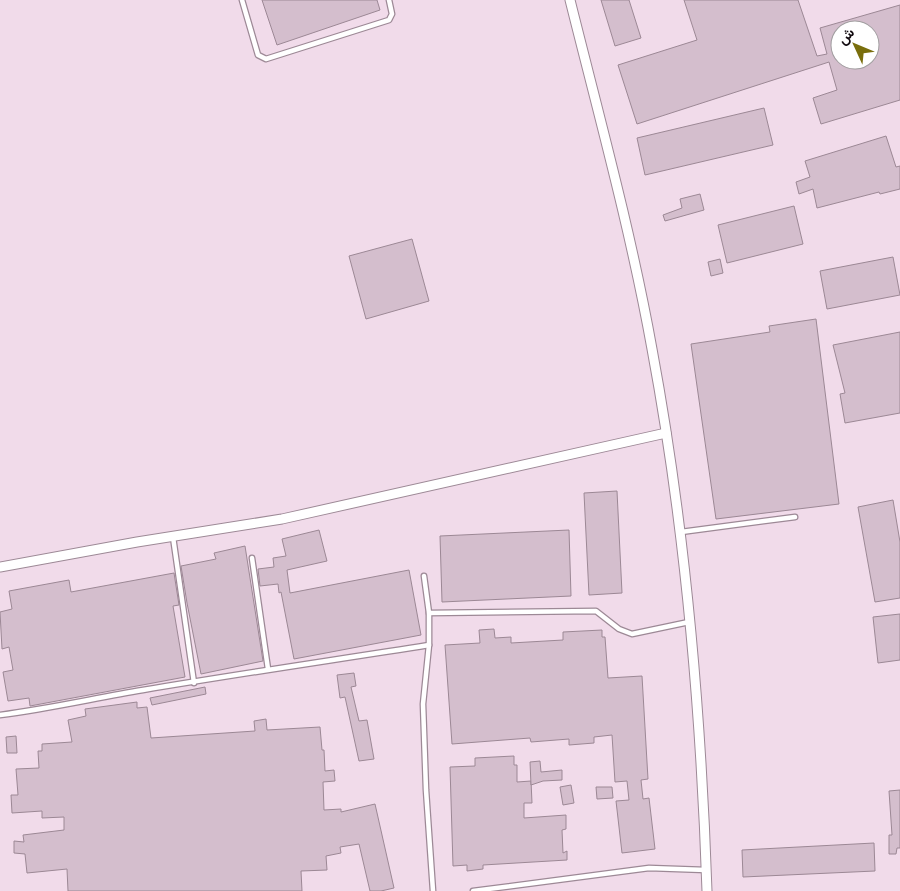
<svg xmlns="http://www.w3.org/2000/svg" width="900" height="891" viewBox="0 0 900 891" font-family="'Space Grotesk',Vazirmatn,sans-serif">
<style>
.building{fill:#d4becd;stroke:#9c8895;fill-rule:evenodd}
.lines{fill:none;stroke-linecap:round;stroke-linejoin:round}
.service-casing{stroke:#9d8996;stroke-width:7}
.minor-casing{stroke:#9d8996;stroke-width:11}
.service{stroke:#fff;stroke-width:4.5}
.minor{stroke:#fff;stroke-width:9}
</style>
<rect width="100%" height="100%" fill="#f1dbea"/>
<g class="building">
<polygon points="262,0 377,0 380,10 277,45"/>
<polygon points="601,0 629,0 641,38 615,46"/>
<path d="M684 0H798L817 56 827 54 820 28 900 5V100L821 124 813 98 837 90 829 62 637 124 618 65 697 40ZM840 30H870V60H840Z"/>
<polygon points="764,108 773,145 645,175 637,138"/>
<polygon points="886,136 896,167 900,166 900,189 880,194 879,192 817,208 813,189 799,194 796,182 810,177 805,161"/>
<polygon points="700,194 704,210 665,221 663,215 682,208 680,199"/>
<polygon points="794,206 803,244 727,263 718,225"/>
<polygon points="412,239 429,301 366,319 349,256"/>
<polygon points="893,257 900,295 827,309 820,271"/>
<polygon points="720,259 723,273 711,276 708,262"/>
<polygon points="816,319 839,504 716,519 691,344 770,332 769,326"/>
<polygon points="900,332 900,413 845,423 840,394 845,393 833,345"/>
<polygon points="617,491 622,593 589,595 584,493"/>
<polygon points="893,500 900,542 900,598 875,602 858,507"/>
<polygon points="319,530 327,561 287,570 290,593 409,570 421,635 294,659 281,592 279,593 278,584 260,586 258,569 274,567 273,558 286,556 282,539"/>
<polygon points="569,530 571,596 442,602 440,536"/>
<polygon points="245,546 263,661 201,674 187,603 181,566 216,559 214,553"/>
<polygon points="174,573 179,605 173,606 185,677 30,706 29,698 8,701 3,672 13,670 9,647 2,649 0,612 12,609 9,591 69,580 71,592"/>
<polygon points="900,614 900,660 878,663 873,617"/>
<polygon points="494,629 495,638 511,637 511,643 563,640 563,632 602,630 602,637 605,637 608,678 642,676 648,779 641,780 643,799 649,798 655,849 622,853 616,801 629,800 627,781 615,782 612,735 594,737 594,743 569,745 569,739 531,742 530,738 452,744 445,645 480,643 479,630"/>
<polygon points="354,673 356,686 351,687 359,721 367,720 374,759 359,761 345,697 340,698 337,675"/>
<polygon points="205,687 206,694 152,705 150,698"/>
<polygon points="137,702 137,708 147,707 151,738 255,731 254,721 266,719 267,730 320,727 322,750 324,750 325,771 334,770 335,781 323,782 324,810 341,809 341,812 375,804 394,888 381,891 370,891 359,844 340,847 341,853 326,856 327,870 301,871 302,891 68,891 67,869 27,873 25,854 14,853 14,841 24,842 23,835 64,830 64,817 42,818 42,811 12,813 11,795 18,795 16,769 39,768 38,751 42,751 42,744 72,742 68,720 86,716 85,709"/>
<polygon points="16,736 17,753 7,753 6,737"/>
<polygon points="514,756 514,765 517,765 517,782 531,781 532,803 524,803 524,818 566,815 566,829 562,830 563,853 567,851 567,860 483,865 483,869 467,871 467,865 453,866 450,767 475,766 475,758"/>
<polygon points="540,761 541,772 562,770 562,780 543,781 531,785 530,762"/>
<polygon points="571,785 574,803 563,805 560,787"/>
<polygon points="596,787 612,787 613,798 597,799"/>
<polygon points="900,790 900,848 897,848 896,854 889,854 889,835 892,835 889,791"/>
<polygon points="874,843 875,871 743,877 742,850"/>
</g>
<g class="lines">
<g class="service-casing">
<g id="service">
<polyline points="242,0 258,55 266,59 389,20 392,14 389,0"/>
<polyline points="681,532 795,517"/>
<polyline points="173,537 194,683"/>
<polyline points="252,558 268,669"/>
<polyline points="424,576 429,613 429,645 423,704 426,790 433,891"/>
<polyline points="429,613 596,611 619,629 632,634 689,622"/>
<path d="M0 715C48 709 95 698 143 690 238 674 334 660 429 645"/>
<polyline points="473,891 649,868 706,870"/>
</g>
</g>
<g class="minor-casing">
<g id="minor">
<path d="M570 0C599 116 631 232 652 349 685 526 701 711 707 891"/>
<polyline points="0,567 137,542 282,519 666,433"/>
</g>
</g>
<use href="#service" class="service"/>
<use href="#minor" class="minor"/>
</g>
<g transform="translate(855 45) rotate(314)"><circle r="24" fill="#ffffff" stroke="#a09d9f"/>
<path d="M0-4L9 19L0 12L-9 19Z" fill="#796e0c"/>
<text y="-8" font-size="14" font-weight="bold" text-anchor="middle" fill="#120b10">ش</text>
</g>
</svg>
